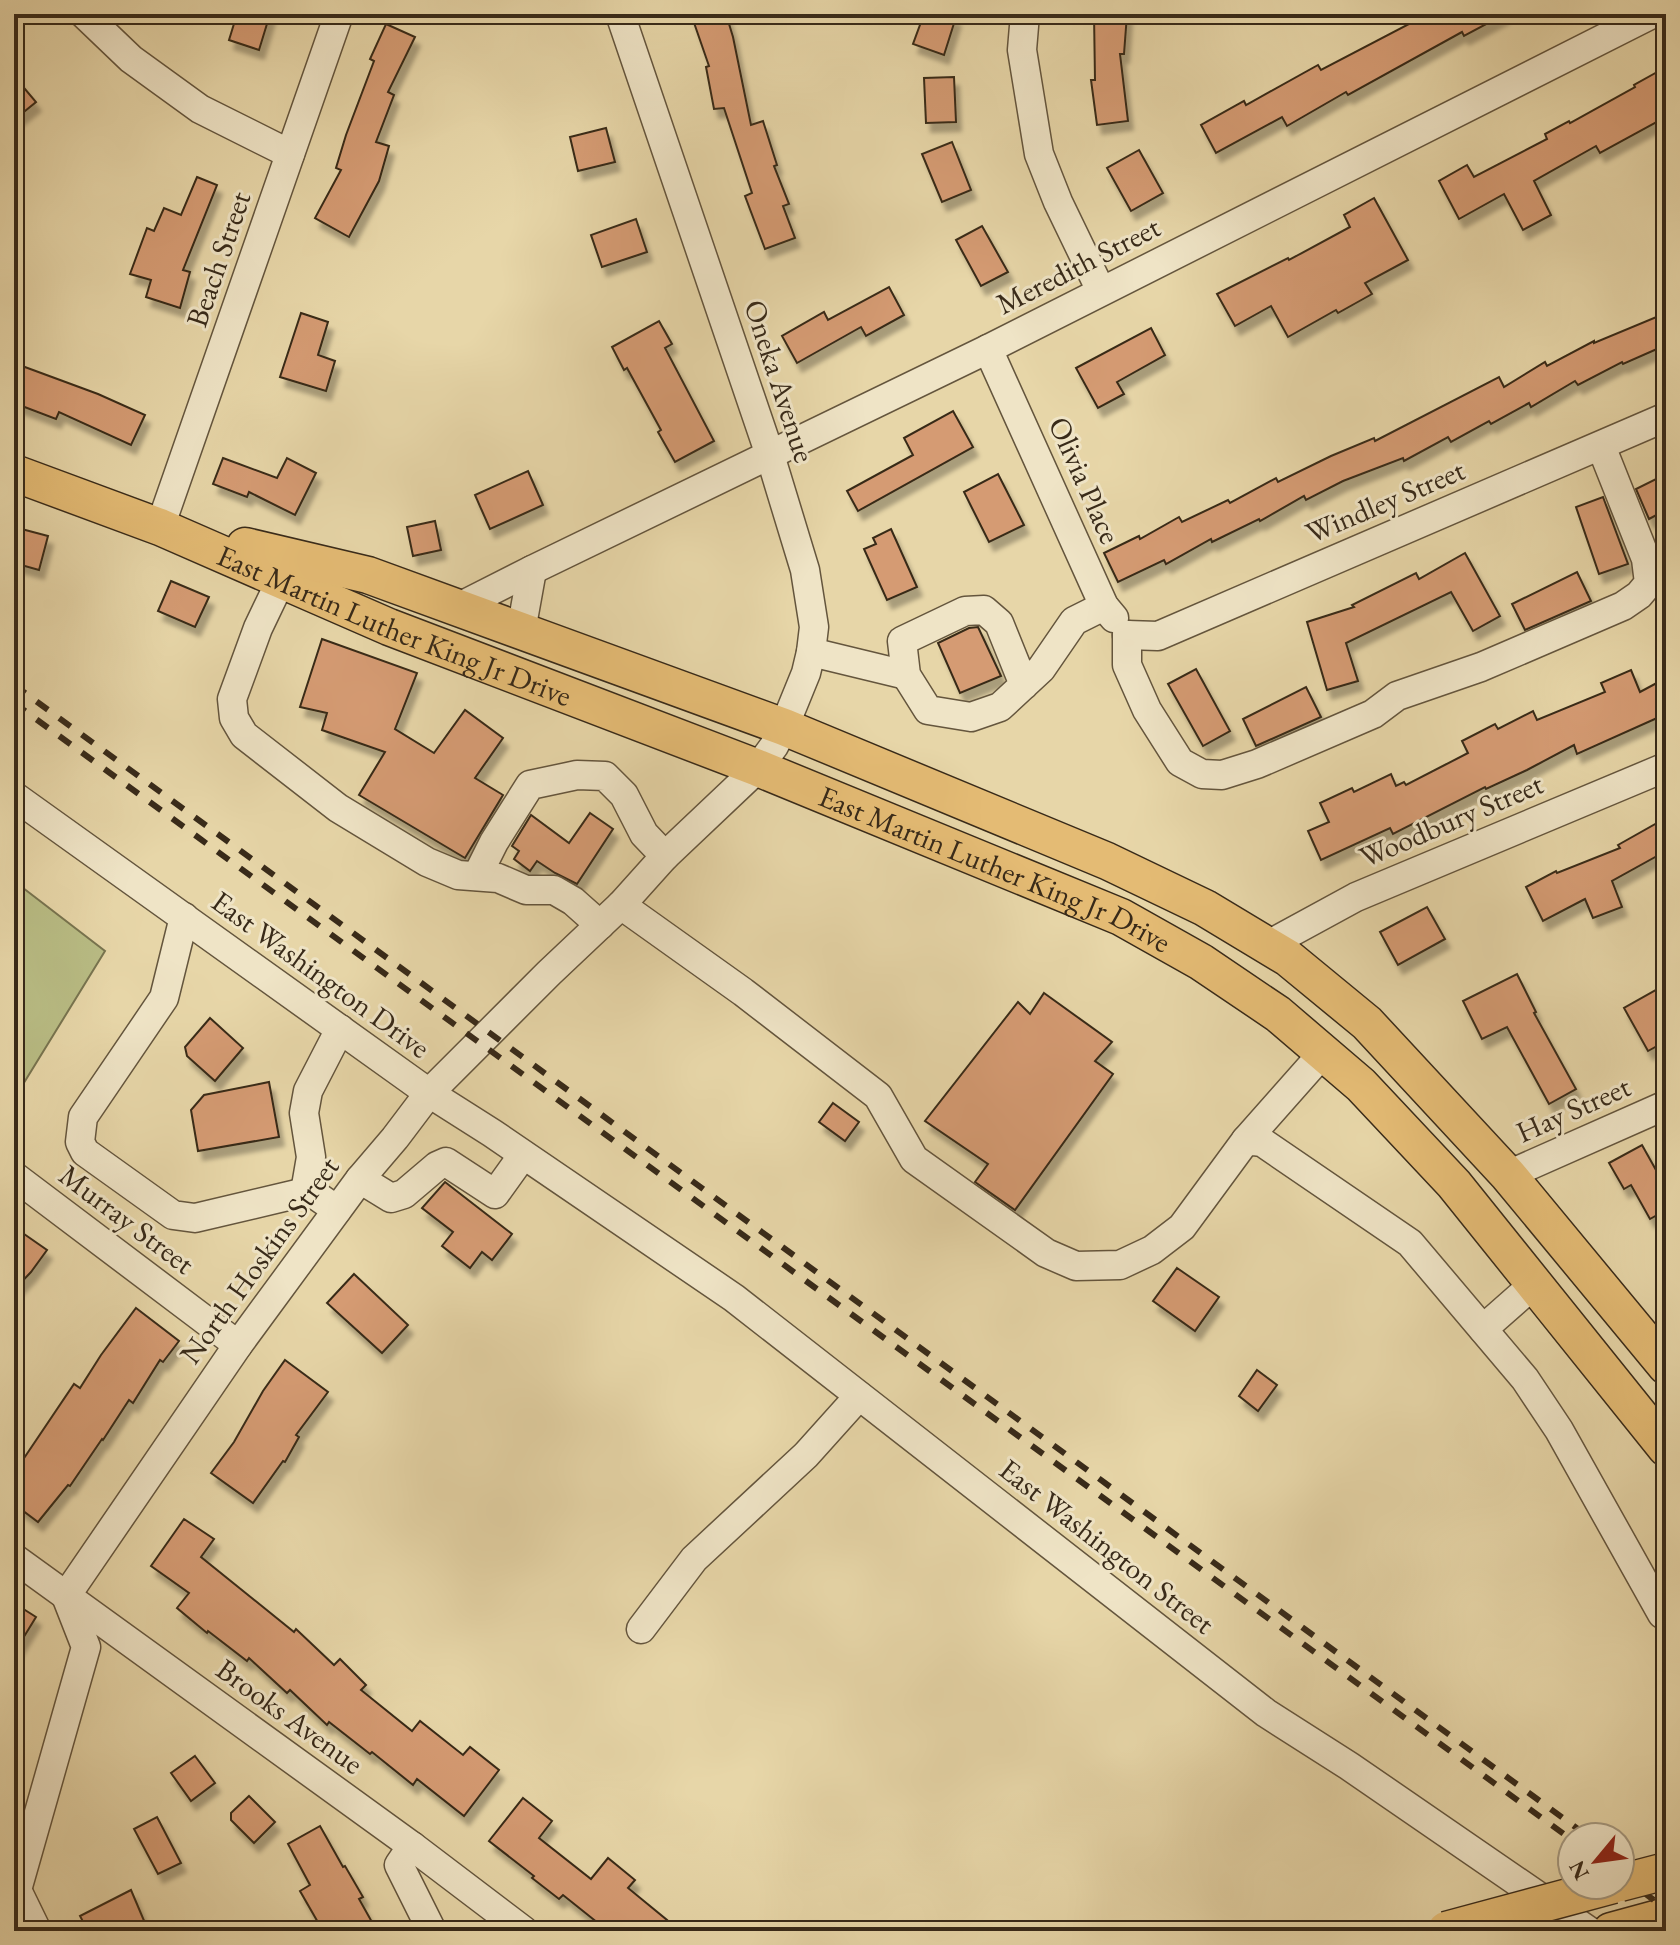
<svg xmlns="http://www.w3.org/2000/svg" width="1680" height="1945" viewBox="0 0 1680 1945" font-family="'EB Garamond',serif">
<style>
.green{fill:#b9bd85;stroke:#78744f;stroke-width:2}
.building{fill:#d59b73;stroke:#382a19;stroke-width:2;filter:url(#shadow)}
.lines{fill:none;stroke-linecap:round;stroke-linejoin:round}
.minor-casing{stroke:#64553d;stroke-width:31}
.major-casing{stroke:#382a19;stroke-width:39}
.minor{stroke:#efe4c6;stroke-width:28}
.major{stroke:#e4bb74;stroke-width:36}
.rail{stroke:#382a19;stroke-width:6;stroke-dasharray:14 14;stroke-linecap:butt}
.major-bridge-casing{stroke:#382a19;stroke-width:39;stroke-linecap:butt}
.major-bridge{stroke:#e4bb74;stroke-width:36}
.labels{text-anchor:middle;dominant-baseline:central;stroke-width:6;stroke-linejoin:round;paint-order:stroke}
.street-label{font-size:30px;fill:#382a19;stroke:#efe4c6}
</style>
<defs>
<filter id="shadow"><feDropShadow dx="5" dy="9" stdDeviation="2" flood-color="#0004"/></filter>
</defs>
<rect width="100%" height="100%" fill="#e7d6a8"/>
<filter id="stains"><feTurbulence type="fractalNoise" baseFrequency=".0025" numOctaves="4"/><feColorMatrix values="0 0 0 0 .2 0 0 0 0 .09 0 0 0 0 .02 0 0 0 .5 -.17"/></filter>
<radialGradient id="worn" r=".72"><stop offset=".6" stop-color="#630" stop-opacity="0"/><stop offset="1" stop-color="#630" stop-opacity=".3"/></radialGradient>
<polygon class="green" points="14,881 105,951 14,1099"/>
<g class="building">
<polygon points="237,14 270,14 259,50 229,40"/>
<polygon points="691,14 726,14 733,37 751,125 763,121 777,165 774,166 789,204 783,206 795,238 765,249 745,196 752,193 724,108 714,109 706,67 709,66"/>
<polygon points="924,14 947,14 956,17 944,55 913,44"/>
<polygon points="1094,14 1127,14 1124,54 1120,54 1128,121 1097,125 1091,80 1095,80"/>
<polygon points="1428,14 1431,14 1437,23 1452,14 1505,14 1464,36 1462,32 1348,95 1346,92 1287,126 1282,117 1216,153 1201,125 1244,101 1246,105 1318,65 1321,70"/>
<polygon points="386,24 415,37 388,92 394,95 376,142 389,146 379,181 349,237 315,218 341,170 336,168 346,135 374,61 370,59"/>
<polygon points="1659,71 1666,83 1666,117 1600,153 1596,146 1534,181 1551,215 1523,230 1504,194 1459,219 1439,181 1467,165 1474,177 1547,139 1545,134 1569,121 1570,123 1635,87 1634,85"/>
<polygon points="14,76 36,102 14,120"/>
<polygon points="954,77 956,122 926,123 924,78"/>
<polygon points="606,128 615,162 578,171 570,137"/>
<polygon points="952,142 971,190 942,202 922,154"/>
<polygon points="1139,150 1163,193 1131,211 1107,168"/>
<polygon points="197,177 217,185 183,270 190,272 180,308 146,297 151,280 130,274 147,228 154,231 164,208 181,215"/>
<polygon points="1374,198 1408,260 1365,283 1372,294 1338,313 1336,310 1288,337 1271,306 1235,326 1217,294 1288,258 1289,260 1350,227 1344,215"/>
<polygon points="636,219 647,252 602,267 591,235"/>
<polygon points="982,226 1008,272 981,286 956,240"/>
<polygon points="889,287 904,315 866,336 861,327 797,363 782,336 824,312 828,320"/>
<polygon points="301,313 328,322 318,355 335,361 326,391 280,377"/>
<polygon points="1666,313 1666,345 1623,364 1622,362 1578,385 1575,381 1531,407 1529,403 1491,424 1489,421 1451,442 1448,437 1404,461 1403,458 1343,481 1306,500 1304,496 1260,521 1259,519 1212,542 1211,539 1166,564 1164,560 1118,582 1104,553 1139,536 1140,539 1179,517 1182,522 1228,500 1230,503 1276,478 1278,482 1331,456 1374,438 1375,441 1499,377 1504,387 1545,362 1547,366 1594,341 1594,343"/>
<polygon points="659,321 672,344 665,348 714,441 675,462 658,432 661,430 627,368 624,370 612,347"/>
<polygon points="1151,328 1165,355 1117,382 1124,394 1098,408 1076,368"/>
<polygon points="14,363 98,394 145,415 131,445 59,412 56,419 14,403"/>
<polygon points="953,411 973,447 858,511 847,491 913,455 904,438"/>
<polygon points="223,458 277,478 287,458 316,473 295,515 249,492 247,497 213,484"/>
<polygon points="528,471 543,505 490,529 475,495"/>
<polygon points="998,474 1024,525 989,542 964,492"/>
<polygon points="1666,474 1666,510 1649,519 1636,489"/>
<polygon points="1603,497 1628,564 1599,574 1576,507"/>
<polygon points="435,521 441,550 413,556 407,527"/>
<polygon points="14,527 48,536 39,570 14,563"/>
<polygon points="891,529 917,587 887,600 864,549 876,544 873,538"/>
<polygon points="1465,553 1500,616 1473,631 1451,592 1346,643 1358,681 1327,690 1307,622 1354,607 1352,605 1416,573 1419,579"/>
<polygon points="1577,572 1591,601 1525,630 1512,604"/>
<polygon points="171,581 209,597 195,627 158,611"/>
<polygon points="978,627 1001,676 960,693 938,643 969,628"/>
<polygon points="322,639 417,673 395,729 434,753 465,710 503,738 475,778 503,795 465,858 359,795 385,752 322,730 327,713 300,707"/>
<polygon points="1196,669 1230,731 1203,746 1168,684"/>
<polygon points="1631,670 1640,692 1666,678 1666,714 1577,754 1574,745 1527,770 1486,789 1485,787 1393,834 1390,828 1321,860 1308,831 1329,822 1320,803 1352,788 1354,792 1391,774 1396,786 1404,782 1406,785 1468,753 1462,741 1495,724 1498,729 1533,711 1537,720 1605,692 1601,683"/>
<polygon points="1306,687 1321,717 1256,746 1243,719"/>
<polygon points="590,813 613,829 577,884 555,873 537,861 530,871 514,859 519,851 512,846 531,815 569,843"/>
<polygon points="1666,818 1666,851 1612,881 1622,907 1593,918 1585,899 1543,921 1526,887 1556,871 1557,873 1620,848 1618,845"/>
<polygon points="1427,907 1445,939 1398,965 1380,932"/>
<polygon points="1517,974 1536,1012 1534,1013 1576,1089 1549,1104 1507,1027 1482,1039 1463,1001"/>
<polygon points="1656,990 1666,1009 1666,1041 1648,1051 1624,1008"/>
<polygon points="1044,993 1112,1042 1095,1061 1113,1074 1015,1210 975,1182 988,1164 925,1121 1018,1002 1030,1014"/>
<polygon points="210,1018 243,1048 215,1081 187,1056 185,1047"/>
<polygon points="269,1082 279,1137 198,1151 191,1110 204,1095"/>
<polygon points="833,1103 859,1122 845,1141 819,1122"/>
<polygon points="1642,1145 1666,1188 1666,1210 1650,1219 1631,1185 1624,1189 1609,1163"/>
<polygon points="445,1182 512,1234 492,1260 482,1252 470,1268 442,1246 453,1232 422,1208"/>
<polygon points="14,1227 47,1250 31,1272 14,1290"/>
<polygon points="1177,1268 1219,1297 1195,1331 1153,1301"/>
<polygon points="354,1274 408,1325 382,1353 327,1303"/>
<polygon points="136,1308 179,1341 163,1362 160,1360 133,1403 129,1400 103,1440 102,1439 70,1486 68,1485 38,1522 14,1504 14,1473 74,1384 80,1388 101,1355"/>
<polygon points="285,1360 328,1392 296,1435 299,1437 285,1462 283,1461 253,1503 211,1473 234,1442 263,1391"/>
<polygon points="1257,1370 1277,1385 1258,1411 1239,1396"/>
<polygon points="184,1519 214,1539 201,1557 294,1632 296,1629 334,1665 340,1659 366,1685 361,1690 412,1731 420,1721 463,1755 470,1747 499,1770 464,1816 417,1779 413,1785 372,1752 370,1754 329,1722 327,1725 290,1690 287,1693 249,1658 247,1661 208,1631 207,1633 177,1608 189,1593 151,1566"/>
<polygon points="14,1603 36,1617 14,1653"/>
<polygon points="195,1756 215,1783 191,1801 171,1773"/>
<polygon points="249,1796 275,1822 254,1843 231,1820 231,1813"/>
<polygon points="523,1798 552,1821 539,1838 591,1879 608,1858 635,1880 628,1888 667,1920 658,1931 608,1931 563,1895 559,1899 532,1878 534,1876 489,1841"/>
<polygon points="157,1817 181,1863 158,1874 134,1829"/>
<polygon points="320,1826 343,1867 345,1866 363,1897 359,1899 377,1931 323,1931 300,1891 310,1885 288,1844"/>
<polygon points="131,1890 145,1923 128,1931 88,1931 80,1916"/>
</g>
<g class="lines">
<g class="minor-casing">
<g id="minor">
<polyline points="84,14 131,59 200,109 290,154"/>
<polyline points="1025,14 1022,50 1039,154 1058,202 1101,291"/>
<polyline points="988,349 1104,606 1114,618"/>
<polyline points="160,527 339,14"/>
<polyline points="281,580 258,628 232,699 234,718 244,735 338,808 427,862 458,875 498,878 526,890 554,890 573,901 600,925"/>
<polyline points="459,607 532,570 988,349 1652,14"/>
<polyline points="521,631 532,570"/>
<polyline points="1127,635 1127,665 1147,710 1180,762 1202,774 1222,775 1257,764 1373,714 1397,696 1481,667 1623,606 1639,595 1649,583 1646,559 1601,446"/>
<polyline points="1127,635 1158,636 1666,417"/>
<polyline points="811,652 906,675"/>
<polyline points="1024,685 999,623 984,610 965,611 902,641 906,675 928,710 971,717 1000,707 1041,669 1074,621 1104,606"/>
<polyline points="14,796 429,1093 492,1133 734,1298 1266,1713 1349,1766 1589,1931"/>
<polyline points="477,876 494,842 530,785 577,775 605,776 624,795 644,834 665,856"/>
<polyline points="621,905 743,992 878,1096 914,1159 1046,1253 1076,1266 1120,1265 1152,1250 1182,1227 1246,1140 1262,1142 1410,1243 1525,1379 1559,1430 1662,1614"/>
<polyline points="184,917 164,998 83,1117 80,1142 85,1152 173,1215 195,1218 305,1192 314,1194 337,1210"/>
<polyline points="1266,946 1356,897 1666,767"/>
<polyline points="1246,1140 1323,1053"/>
<polyline points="1508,1175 1666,1105"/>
<polyline points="14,1176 238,1345"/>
<polyline points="360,1179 391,1198 404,1194 437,1166 446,1162 495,1194 523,1155"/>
<polyline points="305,1192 311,1157 304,1113 308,1091 340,1029"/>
<polyline points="1483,1329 1534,1284"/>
<polyline points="14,1558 412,1846 524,1931"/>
<polyline points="641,1629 694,1559 806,1455 859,1396"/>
<polyline points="412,1846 399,1865 432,1931"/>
<polyline points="17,1890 37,1931"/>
<polyline points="14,1894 17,1890 86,1647 66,1596 238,1345 360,1179 395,1138 429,1093 549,973 621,905 665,856 758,768 774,746 784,727 806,673 811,652 814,627 805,570 770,455 620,14"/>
</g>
</g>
<g class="major-casing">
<g id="major">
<path id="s1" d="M14 473 160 527 389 627 758 768 1121 917 1201 962 1278 1014 1361 1085 1454 1184 1666 1448"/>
<polyline points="245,546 368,575 784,727 1107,861 1205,908 1288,958 1367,1023 1508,1175 1666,1366"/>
<polyline points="1611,1931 1666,1916"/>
</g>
</g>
<use href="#minor" class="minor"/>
<use href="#major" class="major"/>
<g class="rail">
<polyline points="14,685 1589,1837"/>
<polyline points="14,703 1572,1840"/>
<polyline points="1620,1860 1666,1894"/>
<polyline points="1620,1875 1666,1909"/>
</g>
<g class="major-bridge-casing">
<g id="major-bridge">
<polyline points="1620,1883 1666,1871"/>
<polyline points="1446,1930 1613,1885"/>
</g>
</g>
<use href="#major-bridge" class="major-bridge"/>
</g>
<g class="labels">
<g class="street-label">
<text transform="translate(218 259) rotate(-71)">Beach Street</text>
<text transform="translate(1078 265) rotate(-27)">Meredith Street</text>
<text transform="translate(780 381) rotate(72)">Oneka Avenue</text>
<text transform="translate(1085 480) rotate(66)">Olivia Place</text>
<text transform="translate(1385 501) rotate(-23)">Windley Street</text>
<text stroke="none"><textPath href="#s1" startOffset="410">East Martin Luther King Jr Drive</textPath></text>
<text transform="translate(1451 820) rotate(-23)">Woodbury Street</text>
<text stroke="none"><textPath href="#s1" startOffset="1058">East Martin Luther King Jr Drive</textPath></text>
<text transform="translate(321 974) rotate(36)">East Washington Drive</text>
<text transform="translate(1573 1109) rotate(-24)">Hay Street</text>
<text transform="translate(127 1219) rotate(37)">Murray Street</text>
<text transform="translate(259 1260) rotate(-54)">North Hoskins Street</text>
<text transform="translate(1107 1546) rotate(38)">East Washington Street</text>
<text transform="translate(290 1716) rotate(36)">Brooks Avenue</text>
</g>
</g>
<rect width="1680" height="1945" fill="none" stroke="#e7d6a8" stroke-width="48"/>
<rect x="16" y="16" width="1648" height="1913" fill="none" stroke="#382a19" stroke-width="4"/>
<rect x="24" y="24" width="1632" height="1897" fill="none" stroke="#382a19" stroke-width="2"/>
<g transform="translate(1596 1861) rotate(241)"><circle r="38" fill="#efe4c6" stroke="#a69a81" stroke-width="2"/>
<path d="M0-6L14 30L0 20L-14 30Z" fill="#8f2418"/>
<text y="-12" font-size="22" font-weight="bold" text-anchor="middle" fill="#382a19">N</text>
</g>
<rect width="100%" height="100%" filter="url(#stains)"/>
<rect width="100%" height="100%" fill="url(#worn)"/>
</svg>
